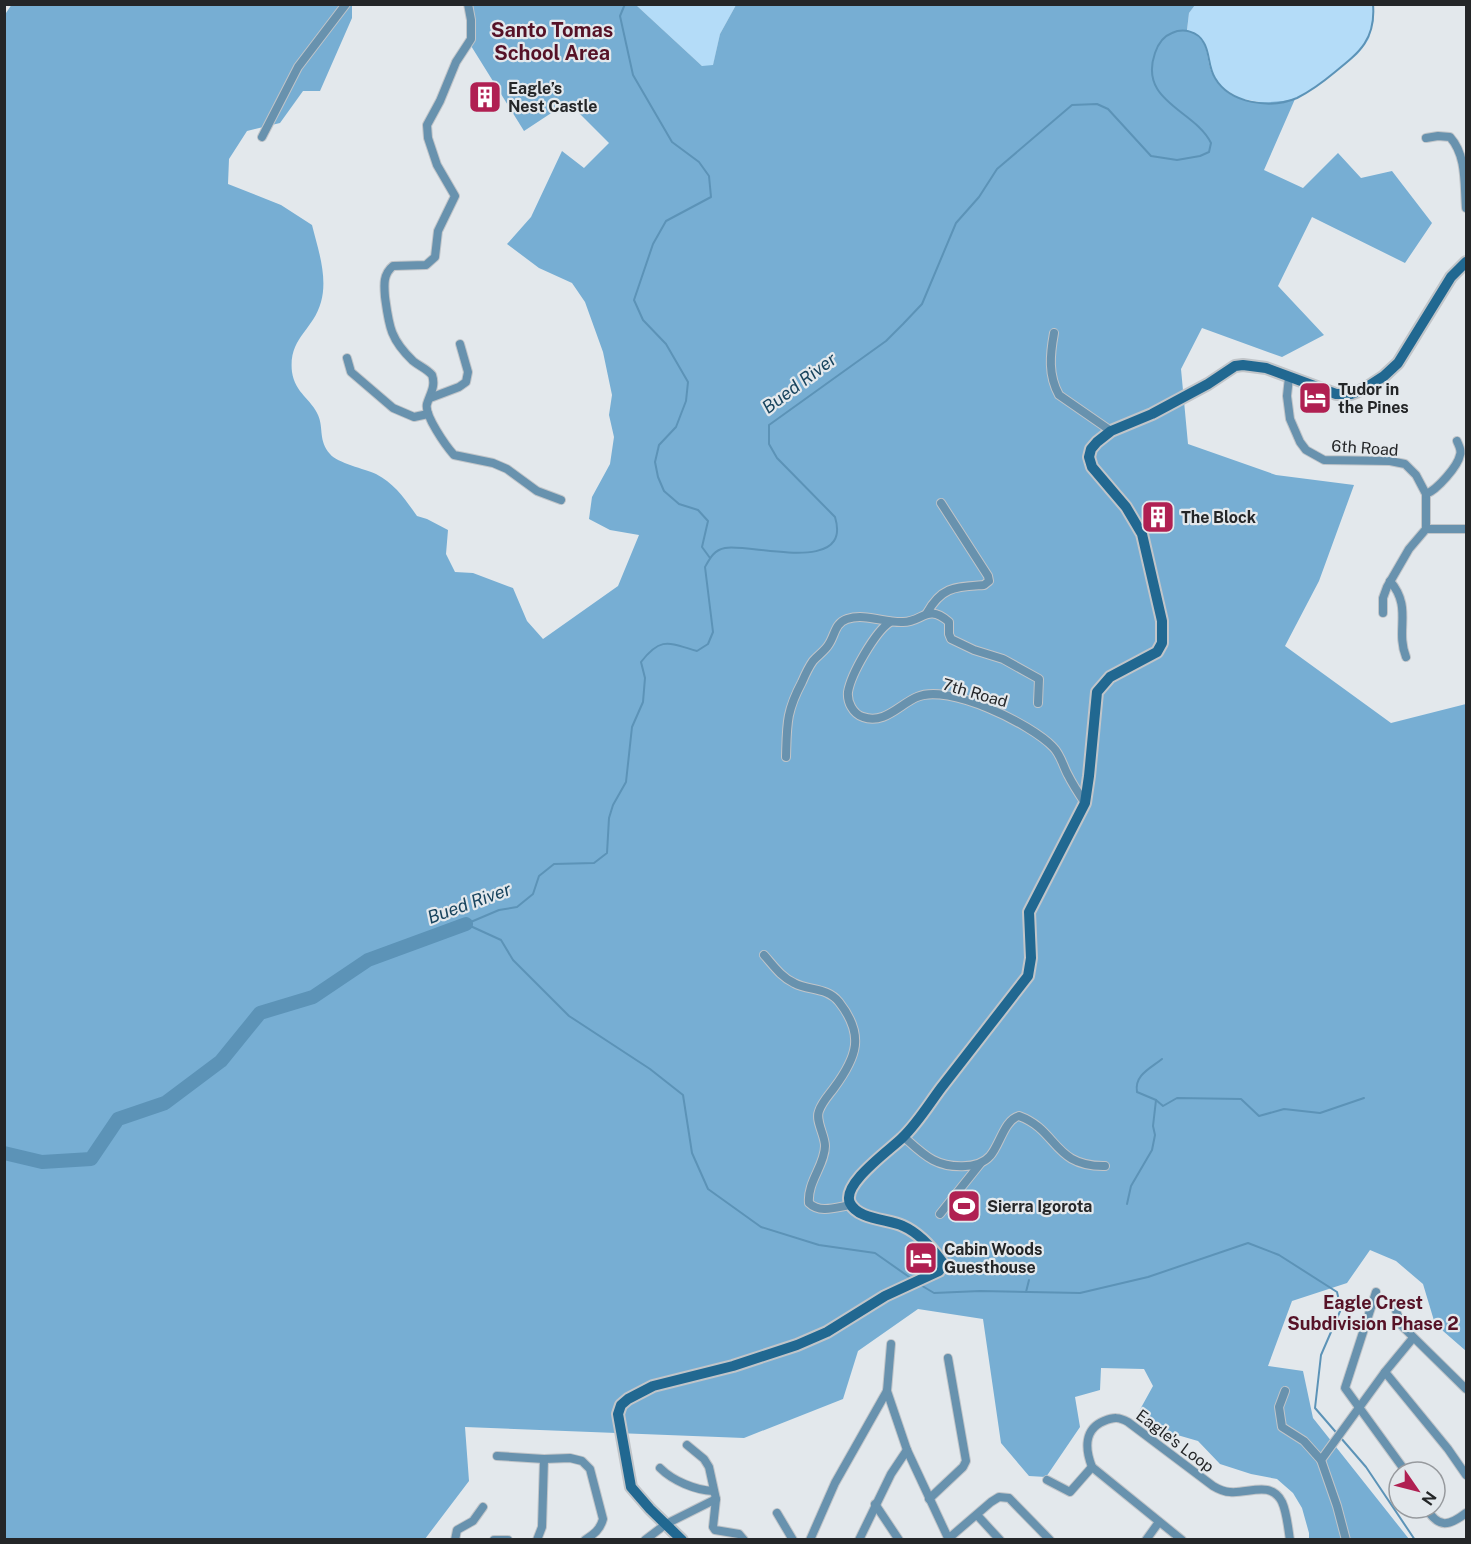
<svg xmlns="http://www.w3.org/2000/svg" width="1471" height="1544" viewBox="0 0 1471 1544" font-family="'Public Sans',sans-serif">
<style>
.green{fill:#b4dcf8}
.forest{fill:#77aed3}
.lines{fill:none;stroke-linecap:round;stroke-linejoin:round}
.stream{stroke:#5c93b7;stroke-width:2}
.river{stroke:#5c93b7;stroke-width:14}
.street-casing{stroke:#c1c5c9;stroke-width:10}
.secondary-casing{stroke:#c1c5c9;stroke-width:14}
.street{stroke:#6892ae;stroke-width:8}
.secondary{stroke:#216891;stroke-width:10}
.labels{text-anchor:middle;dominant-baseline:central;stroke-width:4.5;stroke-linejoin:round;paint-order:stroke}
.poi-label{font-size:16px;font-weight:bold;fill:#242628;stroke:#e3e8ec;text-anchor:start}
.street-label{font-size:16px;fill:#242628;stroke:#e3e8ec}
.water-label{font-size:18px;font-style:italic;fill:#18445e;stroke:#e3e8ec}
.neighbourhood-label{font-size:18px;font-weight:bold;fill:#561227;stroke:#e3e8ec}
.quarter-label{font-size:20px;font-weight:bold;fill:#561227;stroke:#e3e8ec}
</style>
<rect width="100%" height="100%" fill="#e3e8ec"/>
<g class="green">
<polygon points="636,5 736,5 720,34 713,66 702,66"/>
<polygon points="1195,5 1373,5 1374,18 1369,39 1358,54 1318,86 1295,99 1273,103 1264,103 1239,98 1222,87 1214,77 1209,64 1187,31 1189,13"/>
</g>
<path class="forest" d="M12 4 352 5V18L320 91H303L280 123 247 131 229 159 228 184 281 205 312 225C318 249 328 277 321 302 313 331 288 338 292 372 295 393 312 400 318 415 324 429 318 440 330 454 337 463 365 469 376 474 395 484 405 499 417 516L427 519 448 530 446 554 455 572 473 573 513 588 527 621 543 639 618 586 639 535 610 530 589 519 592 497 610 464 614 437 609 415 612 395 603 352 585 302 572 283 539 268 507 244 531 217 562 151 584 168 609 143 568 102 524 131 468 41V5H636L702 66 713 65 720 34 736 5H1195L1189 13 1187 30C1213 40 1203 57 1214 77 1230 107 1267 104 1295 99L1264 170 1303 188 1338 153 1361 178 1392 171 1432 223 1405 263 1312 217 1278 286 1324 335 1282 357 1202 328 1181 369 1188 444 1276 475 1354 485 1319 581 1285 646 1391 723 1466 704V1351L1435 1324 1423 1284 1396 1261 1370 1250 1347 1283 1292 1301 1268 1366 1303 1371 1313 1418 1409 1539H1309V1533L1302 1508 1293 1493 1277 1479 1251 1474 1220 1464 1198 1441 1167 1432 1150 1419 1137 1415 1153 1386 1144 1369 1101 1368 1100 1390 1075 1397 1080 1427 1046 1477 1029 1476 1001 1443 983 1319 918 1309 858 1351 843 1399 744 1438 465 1427 469 1481 425 1539H5L4 16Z"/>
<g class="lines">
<g class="stream">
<polyline points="625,4 620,16 633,75 672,142 699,162 709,176 711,197 666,221 653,244 634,300 643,320 666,344 688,382 686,401 676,427 659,445 655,462 658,477 664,491 679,504 698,510 708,521 702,547 710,558"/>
<path d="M466 924 499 910 517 907 533 894 539 876 554 864 594 863 607 853 609 818 613 805 626 782 632 727 643 702 645 678 641 662C661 636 669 643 697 651L708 644 713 632 705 567C710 558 714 550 725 548 750 543 853 576 835 517L777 458 769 444V425L886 341 903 324 922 304 956 223 979 197 997 169 1072 105 1097 104 1108 109 1151 156 1177 160 1200 156 1209 152 1211 143C1195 110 1138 102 1155 53 1158 44 1164 36 1172 33 1183 28 1198 31 1204 43 1210 53 1208 67 1215 78 1230 104 1271 109 1297 98 1311 91 1323 82 1335 72 1360 52 1376 39 1373 4"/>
<polyline points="466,924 501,940 513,960 569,1016 650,1069 683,1095 692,1153 708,1189 761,1227 819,1245 875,1253 912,1279"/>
<polyline points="1156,1100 1163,1106 1177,1098 1241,1099 1259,1116 1284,1109 1320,1113 1364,1098"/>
<path d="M1127 1204 1131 1186 1152 1150 1155 1135 1153 1126 1156 1100 1137 1092C1134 1075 1151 1068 1162 1059"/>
<polyline points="1032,1255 1035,1244"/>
<polyline points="919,1284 934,1293 980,1291 1080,1293 1148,1277 1248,1243 1279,1255 1337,1292 1341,1309 1321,1355 1315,1408 1366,1467 1415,1540"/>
<polyline points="1026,1292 1029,1280"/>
</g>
<polyline class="river" points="4,1153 42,1162 91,1159 118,1119 165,1103 221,1061 260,1013 313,997 368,960 466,924"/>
<g class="street-casing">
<g id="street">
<path d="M468 4 471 20V39L456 62 440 101 427 125 428 138 437 165 455 196 438 231 435 257 426 265 393 266C383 274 384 285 385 297 389 326 390 339 413 361 419 366 427 369 432 375 436 386 430 394 427 404 424 415 446 446 454 455L493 463 507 469 537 491 561 500"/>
<polyline points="262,137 298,67 346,4"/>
<path d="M1426 138 1438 136 1450 137C1467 156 1464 184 1466 208"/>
<path d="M1054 333C1050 355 1048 375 1059 395L1111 431"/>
<polyline points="347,358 351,372 393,408 414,417 428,414"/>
<polyline points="1289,377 1287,396 1290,419 1300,442 1306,450 1324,460 1390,461 1405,464 1416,475 1426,494 1426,529 1409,549 1387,587 1383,598 1383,613"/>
<polyline points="430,398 459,387 466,382 468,372 460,344"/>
<path d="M1426 494C1437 490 1458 466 1460 455 1462 450 1459 446 1457 441"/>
<polyline points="1426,529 1466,529"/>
<path d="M1390 581C1413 608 1395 629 1406 657"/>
<path d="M927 613C942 586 956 587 984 585L989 581 988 576 941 503"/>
<path d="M890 622C875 632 851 674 848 692 847 702 853 714 863 717 884 725 900 704 917 697 948 683 1031 724 1053 747 1061 755 1063 766 1068 775 1073 785 1079 794 1085 803"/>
<path d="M786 757C787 724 786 712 802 682 805 675 808 668 813 661 818 655 825 651 829 644 835 635 835 623 847 619 865 613 885 623 903 622 923 622 927 603 949 622V634L951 639 974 650 1003 659 1039 679 1038 703"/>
<path d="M764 955C773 965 781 977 794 983 809 991 827 987 839 1002 865 1035 857 1057 834 1088 829 1095 822 1102 819 1111 815 1121 825 1135 825 1146 825 1165 807 1182 809 1203 820 1214 837 1207 851 1205"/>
<path d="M904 1137C913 1145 922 1154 933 1160 948 1168 978 1170 990 1156 1000 1145 1004 1120 1019 1116 1058 1130 1053 1167 1105 1166"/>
<polyline points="940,1214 980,1164"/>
<polyline points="1376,1292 1345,1388 1406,1472"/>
<polyline points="1393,1303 1402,1326 1466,1389"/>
<polyline points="1385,1372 1448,1449 1466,1475"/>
<polyline points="887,1391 907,1450 949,1540"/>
<polyline points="1285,1391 1279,1407 1282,1427 1304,1441 1321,1460"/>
<polyline points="687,1445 704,1459 709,1467 716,1499 713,1527 715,1530 739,1534 744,1540"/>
<path d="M497 1456 544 1459 570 1458 582 1461 590 1469 603 1519C600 1530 594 1534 585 1540"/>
<path d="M660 1468C673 1481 695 1490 713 1491"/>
<polyline points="1047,1480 1070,1492 1092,1467"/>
<polyline points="929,1499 963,1467 966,1461 948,1358"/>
<polyline points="875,1504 899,1540"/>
<path d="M1426 1508C1439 1529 1449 1526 1466 1513"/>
<polyline points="777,1513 793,1540"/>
<polyline points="977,1515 1000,1540"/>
<polyline points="948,1539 991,1502 999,1497 1009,1498 1050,1540"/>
<polyline points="455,1540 457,1530 473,1521 483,1507"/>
<polyline points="494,1540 508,1540"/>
<polyline points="537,1540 542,1527 544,1459"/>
<polyline points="645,1540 666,1524 716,1499"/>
<polyline points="810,1540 835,1483 887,1391 891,1344"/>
<polyline points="859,1540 891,1474 907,1450"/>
<polyline points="1146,1540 1159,1522"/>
<path d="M1182 1540 1092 1467C1085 1449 1084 1429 1104 1421 1114 1417 1119 1417 1128 1422L1213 1486C1218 1489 1224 1492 1230 1492 1248 1494 1271 1480 1282 1502 1287 1513 1288 1528 1290 1540"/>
<polyline points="1346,1540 1337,1506 1321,1460 1385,1372 1413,1338"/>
</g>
</g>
<g class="secondary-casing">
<path id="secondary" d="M682 1540 650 1509 631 1487 618 1414 621 1405 628 1399 653 1386 733 1366 797 1345 827 1332 885 1296 939 1271 943 1263C933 1249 919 1233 903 1226 889 1219 858 1220 850 1203 841 1184 890 1150 902 1138 917 1124 929 1104 941 1088 970 1051 999 1013 1028 976L1031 958 1029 912 1085 803 1089 776 1097 692 1110 677 1157 652 1162 643V621L1142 534 1126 507 1092 467 1089 457 1091 449 1097 442 1111 431 1152 414 1208 384 1235 366 1243 365 1266 368 1336 394H1351L1364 389 1384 376 1398 363 1451 277 1466 262"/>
</g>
<use href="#street" class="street"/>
<use href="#secondary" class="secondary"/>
</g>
<defs>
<g id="building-square" transform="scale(1.725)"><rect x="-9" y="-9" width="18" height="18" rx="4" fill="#b02052" stroke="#e3e8ec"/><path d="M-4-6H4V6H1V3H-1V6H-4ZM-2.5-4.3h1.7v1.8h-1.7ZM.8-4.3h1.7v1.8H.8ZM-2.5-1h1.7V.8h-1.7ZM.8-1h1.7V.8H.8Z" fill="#fff"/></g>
<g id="hotel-square" transform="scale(1.725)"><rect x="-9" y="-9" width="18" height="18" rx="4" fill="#b02052" stroke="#e3e8ec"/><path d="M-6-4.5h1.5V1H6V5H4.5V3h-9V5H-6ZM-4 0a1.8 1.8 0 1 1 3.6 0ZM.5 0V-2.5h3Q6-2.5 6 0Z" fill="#fff"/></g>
<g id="stadium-square" transform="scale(1.725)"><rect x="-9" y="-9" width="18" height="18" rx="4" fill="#b02052" stroke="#e3e8ec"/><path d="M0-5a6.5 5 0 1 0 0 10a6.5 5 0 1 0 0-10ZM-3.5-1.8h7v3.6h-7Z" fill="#fff"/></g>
</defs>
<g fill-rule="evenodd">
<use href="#building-square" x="485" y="97"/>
<use href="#hotel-square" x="1315" y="398"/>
<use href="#building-square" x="1158" y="517"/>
<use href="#stadium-square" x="964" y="1206"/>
<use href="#hotel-square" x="921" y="1258"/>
</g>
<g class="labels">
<g class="poi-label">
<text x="508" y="88">Eagle’s<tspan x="508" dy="18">Nest Castle</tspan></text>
<text x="1338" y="389">Tudor in<tspan x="1338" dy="18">the Pines</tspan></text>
<text x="1181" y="517">The Block</text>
<text x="987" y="1206">Sierra Igorota</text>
<text x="944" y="1249">Cabin Woods<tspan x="944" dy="18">Guesthouse</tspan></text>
</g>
<g class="street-label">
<text transform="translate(1365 448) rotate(4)">6th Road</text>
<text transform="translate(975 693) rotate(16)">7th Road</text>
<text transform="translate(1175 1441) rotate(37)">Eagle's Loop</text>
</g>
<g class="water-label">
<text transform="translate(799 383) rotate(-37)">Bued River</text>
<text transform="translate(469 903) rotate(-20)">Bued River</text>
</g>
<g class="neighbourhood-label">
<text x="1373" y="1302">Eagle Crest<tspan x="1373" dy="21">Subdivision Phase 2</tspan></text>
</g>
<g class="quarter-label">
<text x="552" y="30">Santo Tomas<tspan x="552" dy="23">School Area</tspan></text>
</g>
</g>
<rect width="1471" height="1544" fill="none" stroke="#242628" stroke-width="12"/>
<g transform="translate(1417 1490) rotate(125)"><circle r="28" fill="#e3e8ec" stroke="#979a9e" stroke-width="1.5"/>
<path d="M0-4.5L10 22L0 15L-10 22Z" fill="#b02052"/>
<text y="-9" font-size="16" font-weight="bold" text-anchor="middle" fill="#242628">N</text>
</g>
</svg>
